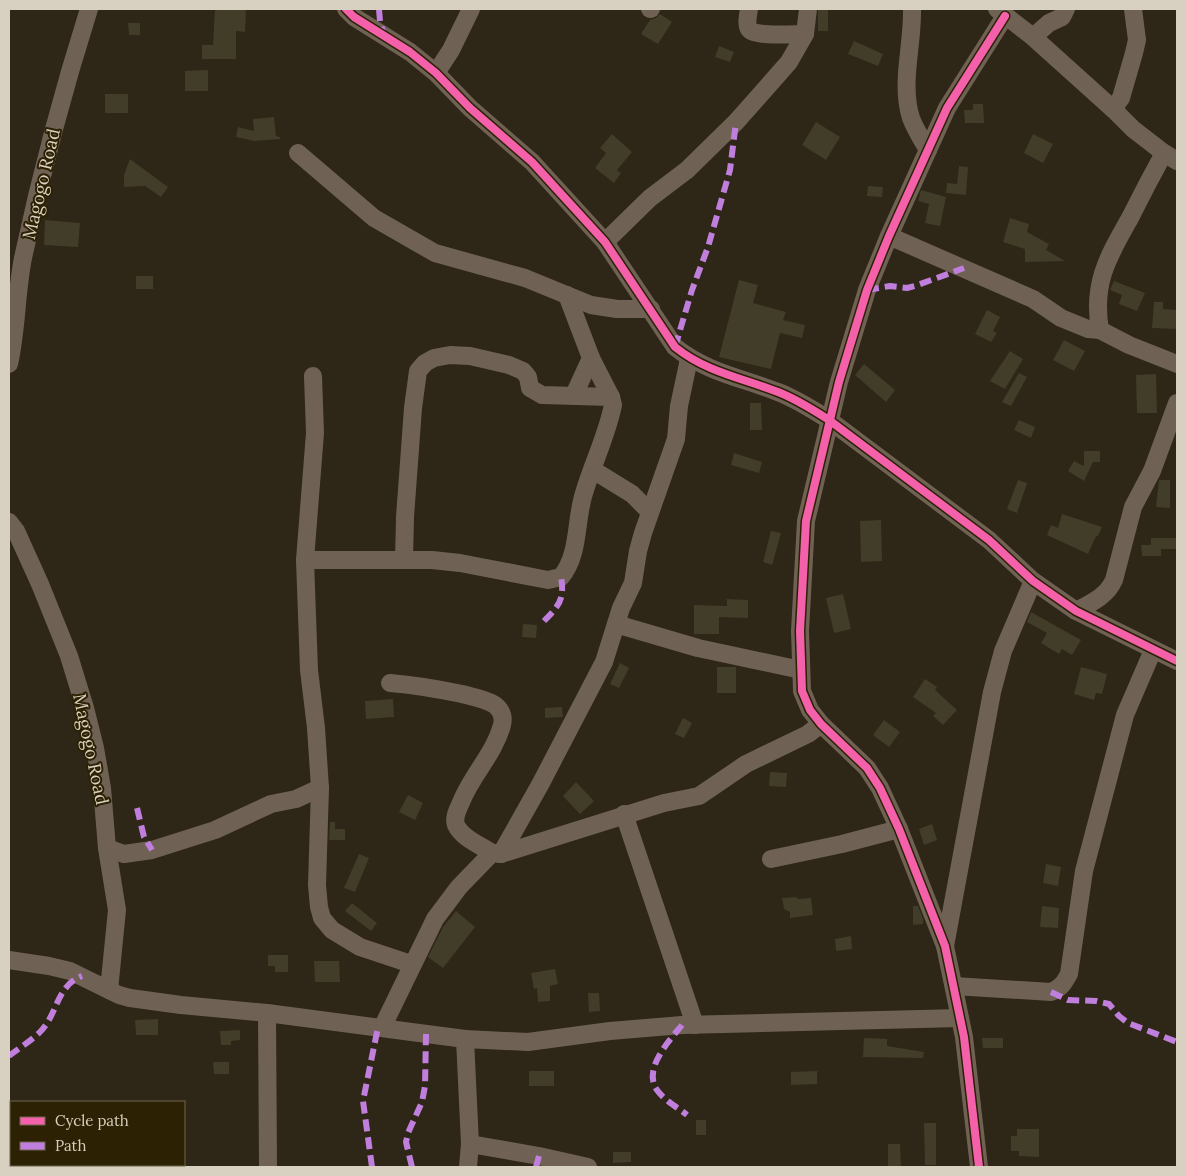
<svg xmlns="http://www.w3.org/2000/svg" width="1186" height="1176" viewBox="0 0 1186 1176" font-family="Lora,serif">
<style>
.building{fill:#413d29}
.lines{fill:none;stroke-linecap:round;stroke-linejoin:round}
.minor{stroke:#6f6254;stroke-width:18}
.quiet{stroke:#c07fdc;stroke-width:6;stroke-dasharray:12 6;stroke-linecap:butt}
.cycleway-casing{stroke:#2d2103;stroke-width:11}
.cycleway{stroke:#f560ab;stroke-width:8}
.labels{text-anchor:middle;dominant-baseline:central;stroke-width:4;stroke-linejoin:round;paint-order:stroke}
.street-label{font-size:18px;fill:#d8d0c0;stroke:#2d2103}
</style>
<rect width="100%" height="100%" fill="#2e2616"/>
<g class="building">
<polygon points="215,9 246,9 245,32 236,31 236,59 202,59 202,45 213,45"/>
<rect x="818" y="9" width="10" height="22"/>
<polygon points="660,14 672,22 658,44 641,34 650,20 656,18"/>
<polygon points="128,23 140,23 140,35 129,35"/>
<polygon points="854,41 883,54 878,66 848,54"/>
<polygon points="719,46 734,52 730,62 715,57"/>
<polygon points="208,70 208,91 185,91 185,71"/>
<rect x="105" y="94" width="23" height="19"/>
<polygon points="973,104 983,104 984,123 965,123 964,110 973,110"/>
<polygon points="274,117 276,136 280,137 280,139 254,141 236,137 238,127 254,131 253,119"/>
<polygon points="816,122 840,137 826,160 802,145"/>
<polygon points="612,134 632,152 617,170 621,173 614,183 595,168 606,153 600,148"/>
<polygon points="1033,134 1053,144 1043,163 1024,153"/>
<polygon points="130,159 168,187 161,197 145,186 124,187 124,175"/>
<polygon points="959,166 968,167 966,195 946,193 947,183 957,184"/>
<polygon points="868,186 883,187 882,197 867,196"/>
<polygon points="921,190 946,197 940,226 925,223 929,204 918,201"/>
<polygon points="1010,218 1029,224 1027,232 1049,244 1046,250 1065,261 1025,262 1025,249 1003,242"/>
<polygon points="45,220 80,223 78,247 44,245"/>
<rect x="136" y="276" width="17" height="13"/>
<polygon points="739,280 758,285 753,303 786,312 783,320 805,325 802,338 780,333 771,369 719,357"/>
<polygon points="1114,281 1145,293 1137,311 1119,304 1122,295 1110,290"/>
<polygon points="1154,302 1163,302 1163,309 1177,310 1177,329 1152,328"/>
<polygon points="987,310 1000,317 993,331 997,333 991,342 975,334"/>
<polygon points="1064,340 1085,351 1074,371 1053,360"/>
<polygon points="1010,351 1023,359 1005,389 990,381"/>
<polygon points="864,364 895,390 886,402 855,375"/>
<polygon points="1019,373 1027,377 1011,406 1002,402"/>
<polygon points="1156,374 1157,413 1137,413 1136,375"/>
<polygon points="750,403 761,403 762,430 750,430"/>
<polygon points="1019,420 1035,427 1031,438 1014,430"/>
<polygon points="1084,451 1100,451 1100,462 1093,462 1084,481 1068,471 1074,461 1084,466"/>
<polygon points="734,453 762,462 759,473 731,465"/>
<polygon points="1018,480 1027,483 1017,513 1007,509"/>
<polygon points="1159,480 1170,480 1170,508 1156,507"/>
<polygon points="1062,514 1102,527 1098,536 1096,536 1088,554 1047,535 1051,525 1058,528"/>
<polygon points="881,520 882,561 861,562 860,521"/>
<polygon points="771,531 781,533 772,565 763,562"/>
<polygon points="1151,538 1177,538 1177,549 1161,549 1161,556 1142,556 1141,545 1151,545"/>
<polygon points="843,594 851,629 834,633 826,598"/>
<polygon points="727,599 748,600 748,618 719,617 719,634 694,634 694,605 727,606"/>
<polygon points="1031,612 1081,640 1072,655 1062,649 1059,654 1041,643 1047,633 1027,622"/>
<polygon points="523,624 537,625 536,638 522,637"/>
<polygon points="620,663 629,668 619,688 610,684"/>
<rect x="717" y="667" width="19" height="26"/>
<polygon points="1081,667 1107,674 1102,694 1096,693 1094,700 1074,694"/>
<polygon points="925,679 937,687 935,690 957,710 943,725 933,716 936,713 913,697"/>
<polygon points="393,699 394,717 366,719 365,701"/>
<polygon points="562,707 563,717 545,718 545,708"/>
<polygon points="683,718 692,723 684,738 675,734"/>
<polygon points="884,720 900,732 889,747 873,735"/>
<polygon points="770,772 787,773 786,787 769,786"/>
<polygon points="576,782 594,801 580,814 563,796"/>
<polygon points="408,795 423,803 415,820 399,812"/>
<polygon points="330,822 335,822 335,829 345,829 345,840 329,840"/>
<polygon points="932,824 937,840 924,845 919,829"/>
<polygon points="359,854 369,858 355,892 344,888"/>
<polygon points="1046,864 1061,867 1058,886 1043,883"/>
<polygon points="797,897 797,899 811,898 813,915 790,918 790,912 784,909 782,898"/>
<polygon points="352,903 377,923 371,931 345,911"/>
<polygon points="913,906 918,906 923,919 923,924 913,925"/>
<polygon points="1042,906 1059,908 1058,928 1040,927"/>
<polygon points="456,911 475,927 443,968 428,957 443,927"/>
<polygon points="851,936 852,949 836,951 835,939"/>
<polygon points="268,955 288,955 288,972 275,972 275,966 268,966"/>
<polygon points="314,961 339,961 340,982 315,982"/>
<polygon points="555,969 558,984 550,986 550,1001 538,1002 537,988 534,989 531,973"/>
<polygon points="588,993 599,993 600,1011 589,1012"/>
<polygon points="158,1019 158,1035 136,1035 135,1020"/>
<polygon points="240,1030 240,1040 231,1041 231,1045 221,1045 220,1031"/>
<polygon points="864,1038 887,1039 887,1046 924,1052 923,1058 863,1057"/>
<polygon points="982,1038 1003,1038 1003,1048 983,1048"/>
<polygon points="213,1062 229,1062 229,1074 214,1074"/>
<rect x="529" y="1071" width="25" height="15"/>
<polygon points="817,1071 817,1084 791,1085 791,1072"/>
<rect x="696" y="1120" width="10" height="15"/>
<polygon points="924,1123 936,1123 936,1165 925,1165"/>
<polygon points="1017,1129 1039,1129 1039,1157 1019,1156 1019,1151 1011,1151 1011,1136 1017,1136"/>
<polygon points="888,1144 900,1144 901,1167 888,1167"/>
<polygon points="613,1152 631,1152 631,1162 613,1163"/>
</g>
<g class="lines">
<g class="minor">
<path d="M346 9 354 17 410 52 436 73 470 108 532 162 605 242 675 347C706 372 742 378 778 392 796 399 812 409 829 420L989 540 1033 581 1076 611 1177 661"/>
<polyline points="650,9 651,9"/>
<path d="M749 9C748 15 746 24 749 29 754 37 793 34 805 34"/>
<path d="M912 9C913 45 900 83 911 118 915 129 922 140 928 150"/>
<polyline points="997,9 1033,37 1113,109 1133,129 1164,153 1177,161"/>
<polyline points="1033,37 1049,23 1062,17 1066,9"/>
<polyline points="436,73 451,50 471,9"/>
<polyline points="1113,109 1121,98 1134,53 1137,40 1133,9"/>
<polyline points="298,153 374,218 435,253 525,278 591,305 617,309 651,309"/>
<path d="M1164 153C1152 175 1141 196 1130 218 1108 257 1092 283 1100 330L1129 345 1177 364"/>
<polyline points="889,236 1033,299 1061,318 1088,329 1100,330"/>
<polyline points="605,242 650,198 687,170 736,122 760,95 789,62 805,34 808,9"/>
<path d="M9 364C17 329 16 293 23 258 41 174 63 91 89 9"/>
<polyline points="313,376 315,433 305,560 309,670 316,728 320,788 317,885 319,907 322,918 332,930 360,947 411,964"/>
<polyline points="574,395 591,358"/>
<polyline points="593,470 632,494 649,511"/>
<polyline points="9,522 16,531 40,584 69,656 85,708 95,748 102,788 107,848 117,910 109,990"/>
<path d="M305 560H432L460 563 548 580 561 577C580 554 575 521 584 493 593 463 607 435 613 405L611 397 591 358 567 295"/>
<polyline points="404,560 405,517 413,408 418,371 425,363 434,358 450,355 470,356 509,365 523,371 528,377 530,388 542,395 611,397"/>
<path d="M1076 611C1091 603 1107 596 1114 580L1133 507 1152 471 1177 403"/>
<polyline points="616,624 698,648 801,670"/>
<path d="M390 683C415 685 438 689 462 694 473 697 486 699 495 705 501 710 504 717 502 725 495 752 473 774 462 800 459 808 453 816 456 825 462 838 480 845 492 853"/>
<polyline points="624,814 695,1025"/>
<polyline points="107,848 124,854 152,850 215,830 271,804 296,799 320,788"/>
<polyline points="501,854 664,803 699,796 746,764 808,734 821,724"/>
<polyline points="771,859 842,844 899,829"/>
<polyline points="945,946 992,692 1003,651 1033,581"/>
<polyline points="9,960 49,966 70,971 119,995 130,998 181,1005 267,1013 465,1039 528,1042 610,1031 682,1025 960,1018"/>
<path d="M954 986 1051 992C1061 988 1064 983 1069 974L1084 871 1125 715 1153 650"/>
<polyline points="267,1013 268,1167"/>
<polyline points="382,1028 435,919 459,887 492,853 501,854 541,783 604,662 621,608 633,583 638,551 643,533 676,439 679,406 689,359"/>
<polyline points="465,1039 470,1144 468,1167"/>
<polyline points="470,1144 539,1156 588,1167"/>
<polyline points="979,1167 964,1037 945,946 899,829 880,788 867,768 821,724 810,710 802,691 800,631 806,521 839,382 867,290 889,236 947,108 1005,16"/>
</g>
<g class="quiet">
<polyline points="379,9 380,21 384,36"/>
<polyline points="867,290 890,286 907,288 915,286 964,268"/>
<polyline points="675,347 692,290 708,247 730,170 736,122"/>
<path d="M544 621C559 606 565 599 561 577"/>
<polyline points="137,808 144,837 152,850"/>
<polyline points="1051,992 1068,1000 1096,1001 1109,1004 1119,1016 1128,1023 1177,1042"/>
<path d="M682 1025C670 1040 642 1069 657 1090 664 1100 677 1107 687 1115"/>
<path d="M9 1056C19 1048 31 1041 40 1032 58 1014 56 986 82 976"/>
<polyline points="372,1167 363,1101 378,1027"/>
<polyline points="412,1167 406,1142 408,1133 422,1102 425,1086 426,1034"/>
<polyline points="536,1167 539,1156"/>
</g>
<g class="cycleway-casing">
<g id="cycleway">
<path d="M346 9 354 17 410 52 436 73 470 108 532 162 605 242 675 347C706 372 742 378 778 392 796 399 812 409 829 420L989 540 1033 581 1076 611 1177 661"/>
<polyline points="979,1167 964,1037 945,946 899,829 880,788 867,768 821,724 810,710 802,691 800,631 806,521 839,382 867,290 889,236 947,108 1005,16"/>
</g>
</g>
<use href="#cycleway" class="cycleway"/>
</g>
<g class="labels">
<g class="street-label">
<text transform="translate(41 184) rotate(-77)">Magogo Road</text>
<text transform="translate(91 749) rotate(78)">Magogo Road</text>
</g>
</g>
<rect width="1186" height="1176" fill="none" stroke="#d8d0c0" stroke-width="20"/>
<rect x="10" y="1101" width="175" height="65" fill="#2d2103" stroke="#71674f"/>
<rect x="20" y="1117" width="25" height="8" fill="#f560ab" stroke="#71674f"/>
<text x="55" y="1126" font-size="15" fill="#d8d0c0">Cycle path</text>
<rect x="20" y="1142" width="25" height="8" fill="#c07fdc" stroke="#71674f"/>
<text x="55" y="1151" font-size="15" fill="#d8d0c0">Path</text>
</svg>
